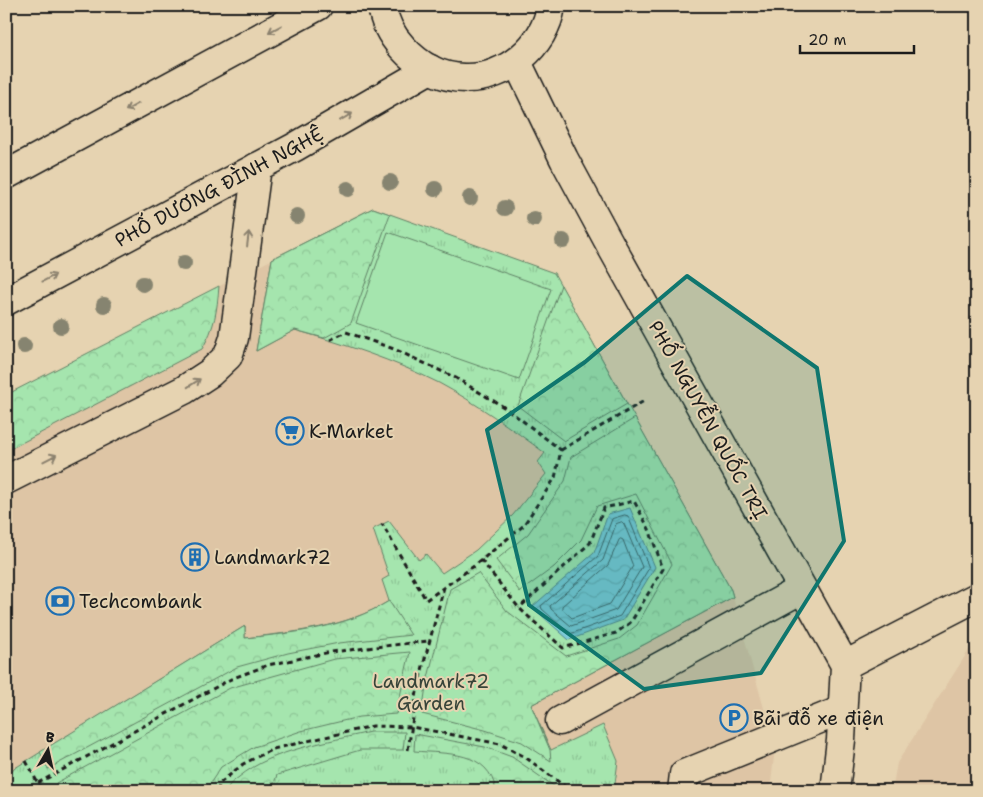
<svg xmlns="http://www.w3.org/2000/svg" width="983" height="797" viewBox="0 0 983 797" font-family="'Shantell Sans',sans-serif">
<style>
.built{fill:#dec5a5}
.grass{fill:url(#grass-tufts);stroke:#608065}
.forest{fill:url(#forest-crowns);stroke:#608065}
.pitch{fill:#a5e5ae;stroke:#608065}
.water{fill:url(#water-waves);stroke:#55848c}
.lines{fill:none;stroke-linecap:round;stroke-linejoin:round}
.shore{stroke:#426267;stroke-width:1}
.minor-casing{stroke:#1c1c1c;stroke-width:31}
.major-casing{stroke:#1c1c1c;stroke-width:31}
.path{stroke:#1c1c1c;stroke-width:3;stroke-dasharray:5 4;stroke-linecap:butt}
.minor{stroke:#e6d3b1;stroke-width:28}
.major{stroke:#e6d3b1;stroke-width:28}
.tree{fill:#86846f}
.oneway{stroke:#8b816e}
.marked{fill:#0f766e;fill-opacity:0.2;stroke:#0f766e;stroke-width:4;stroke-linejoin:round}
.labels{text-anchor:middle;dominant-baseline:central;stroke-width:4;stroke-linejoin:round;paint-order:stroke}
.street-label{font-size:19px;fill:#1c1c1c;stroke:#e6d3b1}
.poi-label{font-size:19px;fill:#1c1c1c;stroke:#e6d3b1;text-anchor:start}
.park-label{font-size:19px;fill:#374439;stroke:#e6d3b1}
</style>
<defs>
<pattern id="grass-tufts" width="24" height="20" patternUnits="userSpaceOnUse" patternTransform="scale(1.25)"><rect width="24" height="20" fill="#a5e5ae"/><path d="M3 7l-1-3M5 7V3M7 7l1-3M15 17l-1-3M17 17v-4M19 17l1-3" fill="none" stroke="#8dc495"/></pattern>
<pattern id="forest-crowns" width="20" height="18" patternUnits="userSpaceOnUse" patternTransform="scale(1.25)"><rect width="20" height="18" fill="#a5e5ae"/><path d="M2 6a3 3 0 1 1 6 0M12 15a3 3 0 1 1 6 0" fill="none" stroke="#8dc495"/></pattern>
<pattern id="water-waves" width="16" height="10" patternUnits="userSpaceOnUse" patternTransform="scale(1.25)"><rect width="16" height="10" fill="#7bcad7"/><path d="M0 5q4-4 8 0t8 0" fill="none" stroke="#6aadb8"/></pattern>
</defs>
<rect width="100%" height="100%" fill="#e6d3b1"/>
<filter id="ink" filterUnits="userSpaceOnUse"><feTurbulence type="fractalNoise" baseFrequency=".02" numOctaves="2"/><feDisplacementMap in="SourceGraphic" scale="10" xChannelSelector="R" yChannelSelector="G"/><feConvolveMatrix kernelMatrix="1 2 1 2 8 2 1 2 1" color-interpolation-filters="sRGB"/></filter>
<g filter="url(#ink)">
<g class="built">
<polygon points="373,208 554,273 731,590 775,748 770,791 6,791 6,395"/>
<polygon points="977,645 977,791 892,791 897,763 969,650"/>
</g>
<path class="grass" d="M373 208 554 273 731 590 733 597 531 705 551 750 603 725 618 761 614 791H6V778L15 768 245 626V638C295 632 345 628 389 601L382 580 389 576 373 529 389 521 419 560 426 554 442 573 476 550 513 515 546 474 538 462 545 453C511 428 476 403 439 383 393 360 344 344 295 330L256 351 272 259Z"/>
<g class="forest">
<polygon points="373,208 390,214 351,323 324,338 295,330 256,351 272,259"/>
<polygon points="561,285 627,404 564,441 518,406"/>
<path d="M219 286C217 311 215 327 202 349L6 451V395Z"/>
<polygon points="635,418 731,590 733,597 531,705 550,750 551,761 522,742 485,730 422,714 426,686 450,589 478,573 507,611 566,656 619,639 637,625 672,564 636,494 597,506 581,540 554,567 520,592 496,560 528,534 565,481 571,457"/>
<path d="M389 601 411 635 339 643 288 653 237 667 48 769 40 752 245 626V638C295 633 345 628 389 601Z"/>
<polygon points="410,652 396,714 359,717 301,731 254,747 221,767 205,791 60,791 56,783 230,688 334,659"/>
<path d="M370 732H405L403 750H360L277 775 271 791H227C228 784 234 781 239 777 273 749 328 742 370 732Z"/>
<path d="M415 734 485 747 512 757 561 791H496C489 750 447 754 414 751Z"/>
</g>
<polygon class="pitch" points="388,232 551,289 519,380 356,323"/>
<polygon class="water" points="630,508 655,567 623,620 569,640 532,607 594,553 608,514"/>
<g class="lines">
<g class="shore">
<polygon points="625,515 628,516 649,568 620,616 570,634 542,609 541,606 598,556 612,519"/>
<polygon points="622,522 624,524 642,567 616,610 571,626 551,609 550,606 603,560 616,524"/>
<polygon points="621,539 623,540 633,566 610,604 572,618 562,609 562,606 608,565 619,540"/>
</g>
<g class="minor-casing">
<g id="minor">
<polyline points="517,62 564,159 611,246 845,665 841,740 835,791"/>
<polyline points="6,480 184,390 210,373 228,356 234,338 257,167"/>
<polyline points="845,665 977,597"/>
<polyline points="560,721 802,589"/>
<polyline points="682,791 684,774 842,710"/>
</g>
</g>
<g class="major-casing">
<g id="major">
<path d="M382 6C384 21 392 36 402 47 418 65 440 78 465 78 506 79 545 46 551 6"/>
<polyline points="6,175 318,6"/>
<polyline points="6,301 295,147 430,69"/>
</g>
</g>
<g class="path">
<polyline points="330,340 346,332 394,349 456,378 507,409 561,450 555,478 523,526 474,566 426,600 382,524"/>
<polyline points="561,450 644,401"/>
<polyline points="481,560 519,608 563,648 616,633 631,622 663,569 649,529 634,501 604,508 590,543 519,608"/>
<polyline points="408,750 418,685 444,587"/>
<polyline points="26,761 42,791"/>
<polyline points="38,783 231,679 268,665 331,652 429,641"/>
<polyline points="218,791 219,784 243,764 273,749 373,726 412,727 500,744 525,757 571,791"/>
</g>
<use href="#minor" class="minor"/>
<use href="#major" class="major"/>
</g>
<g class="tree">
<circle cx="390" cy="182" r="8"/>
<circle cx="348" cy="189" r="8"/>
<circle cx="435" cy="189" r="8"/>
<circle cx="470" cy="198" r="8"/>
<circle cx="505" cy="208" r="8"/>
<circle cx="297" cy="216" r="8"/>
<circle cx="534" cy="219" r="8"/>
<circle cx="563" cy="241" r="8"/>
<circle cx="184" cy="263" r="8"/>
<circle cx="143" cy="284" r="8"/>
<circle cx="104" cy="305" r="8"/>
<circle cx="61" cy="326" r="8"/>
<circle cx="24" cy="346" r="8"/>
</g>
<defs><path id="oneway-shaft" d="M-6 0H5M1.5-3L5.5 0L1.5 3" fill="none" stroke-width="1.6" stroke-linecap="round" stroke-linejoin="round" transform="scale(1.25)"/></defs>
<g class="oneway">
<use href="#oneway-shaft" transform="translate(275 29) rotate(152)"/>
<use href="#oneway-shaft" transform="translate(132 107) rotate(151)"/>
<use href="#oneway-shaft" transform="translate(346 117) rotate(-30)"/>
<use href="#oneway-shaft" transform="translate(248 239) rotate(-83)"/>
<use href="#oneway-shaft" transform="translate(49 278) rotate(-28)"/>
<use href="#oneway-shaft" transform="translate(194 383) rotate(-33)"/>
<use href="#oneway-shaft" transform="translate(50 458) rotate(-27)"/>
</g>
</g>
<path class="marked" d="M687 276 817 368 844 541 761 673 644 689 529 605 487 430 585 362Z"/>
<defs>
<g id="supermarket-ring" transform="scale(1.4375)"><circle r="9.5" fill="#e6d3b1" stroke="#1f6fb2" stroke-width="1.5"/><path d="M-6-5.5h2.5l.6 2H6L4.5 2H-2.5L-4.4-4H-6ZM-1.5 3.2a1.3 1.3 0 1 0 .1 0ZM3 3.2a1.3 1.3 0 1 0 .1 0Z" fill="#1f6fb2"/></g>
<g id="building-ring" transform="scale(1.4375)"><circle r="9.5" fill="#e6d3b1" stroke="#1f6fb2" stroke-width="1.5"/><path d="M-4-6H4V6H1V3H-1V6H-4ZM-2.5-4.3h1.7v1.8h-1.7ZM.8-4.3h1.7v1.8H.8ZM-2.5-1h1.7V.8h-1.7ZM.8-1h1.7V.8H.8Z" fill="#1f6fb2"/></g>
<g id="bank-ring" transform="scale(1.4375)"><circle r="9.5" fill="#e6d3b1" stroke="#1f6fb2" stroke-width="1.5"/><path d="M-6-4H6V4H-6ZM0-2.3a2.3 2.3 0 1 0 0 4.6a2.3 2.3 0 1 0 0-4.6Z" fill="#1f6fb2"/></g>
<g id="parking-ring" transform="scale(1.4375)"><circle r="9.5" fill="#e6d3b1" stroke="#1f6fb2" stroke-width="1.5"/><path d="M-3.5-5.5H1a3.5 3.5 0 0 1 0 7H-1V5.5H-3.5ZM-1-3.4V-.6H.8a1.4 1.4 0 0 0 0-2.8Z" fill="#1f6fb2"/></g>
</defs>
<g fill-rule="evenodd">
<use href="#supermarket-ring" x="290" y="431"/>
<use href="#building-ring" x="195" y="557"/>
<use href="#bank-ring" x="60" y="601"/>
<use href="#parking-ring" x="734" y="718"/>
</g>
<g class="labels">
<g class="street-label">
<text transform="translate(219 187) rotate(-28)">PHỐ DƯƠNG ĐÌNH NGHỆ</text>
<text transform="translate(708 420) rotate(61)">PHỐ NGUYỄN QUỐC TRỊ</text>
</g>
<g class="poi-label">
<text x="309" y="431">K-Market</text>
<text x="214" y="557">Landmark72</text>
<text x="79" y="601">Techcombank</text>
<text x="753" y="718">Bãi đỗ xe điện</text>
</g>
<g class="park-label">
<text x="431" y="681">Landmark72<tspan x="431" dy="22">Garden</tspan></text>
</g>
</g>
<rect width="983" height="797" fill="none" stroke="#e6d3b1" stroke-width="25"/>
<rect x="12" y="12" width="958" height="772" fill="none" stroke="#1c1c1c" stroke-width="2" filter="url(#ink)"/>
<g transform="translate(48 750) rotate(9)" stroke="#e6d3b1" stroke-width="4" paint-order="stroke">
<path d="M0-4L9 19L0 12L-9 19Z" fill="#1c1c1c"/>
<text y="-8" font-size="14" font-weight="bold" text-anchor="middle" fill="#1c1c1c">B</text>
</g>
<path d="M800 45v8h114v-8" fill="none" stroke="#1c1c1c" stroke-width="2.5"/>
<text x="808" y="45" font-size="15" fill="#1c1c1c" stroke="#e6d3b1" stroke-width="4" paint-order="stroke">20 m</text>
</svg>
